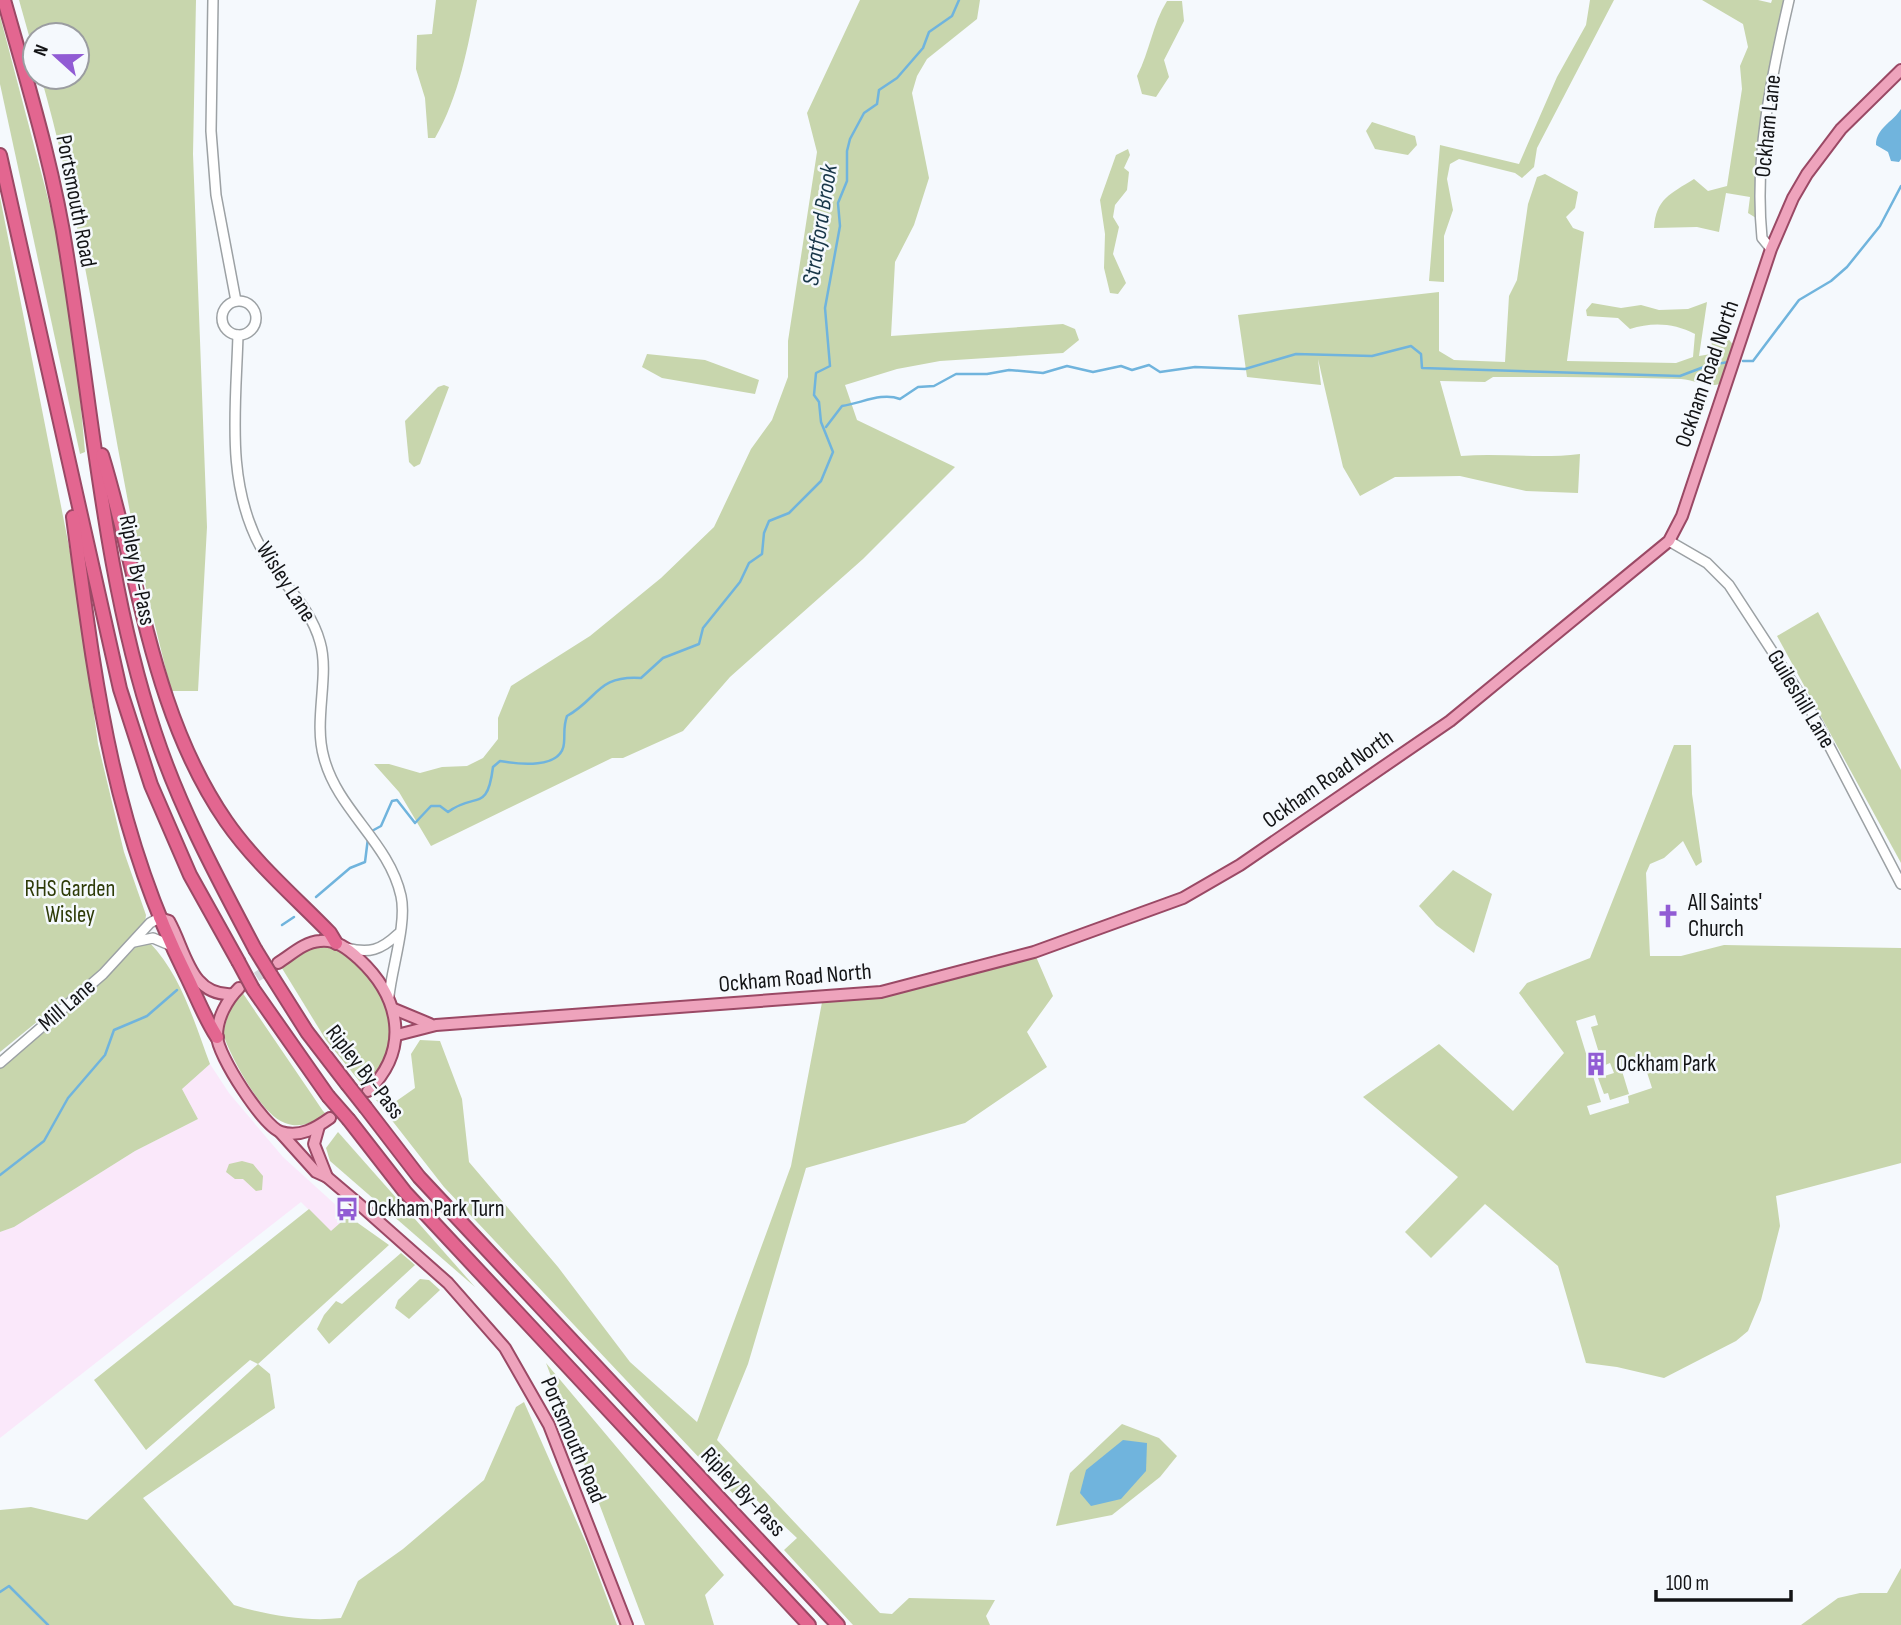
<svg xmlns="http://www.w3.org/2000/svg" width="1901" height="1625" viewBox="0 0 1901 1625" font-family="'Sofia Sans Condensed',sans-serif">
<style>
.industrial{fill:#fae8fa}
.green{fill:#c8d6ad;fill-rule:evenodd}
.water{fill:#70b4dd}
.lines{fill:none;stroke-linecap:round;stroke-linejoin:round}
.stream{stroke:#70b4dd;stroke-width:2.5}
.major-tunnel{stroke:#d3d7da;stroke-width:10;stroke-dasharray:10 5;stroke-linecap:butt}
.minor-casing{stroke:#9ca1a4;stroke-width:12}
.major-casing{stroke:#9a4965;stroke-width:14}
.highway-casing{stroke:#9a4965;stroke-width:16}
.minor{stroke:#fff;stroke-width:9}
.major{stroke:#eea3bc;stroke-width:10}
.highway{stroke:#e36690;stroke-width:12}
.highway-bridge-casing{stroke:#9a4965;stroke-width:16;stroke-linecap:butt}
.highway-bridge{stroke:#e36690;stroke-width:12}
.labels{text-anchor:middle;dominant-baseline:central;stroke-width:5;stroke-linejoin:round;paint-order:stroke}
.street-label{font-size:23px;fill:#131416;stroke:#f5f9fd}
.park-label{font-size:23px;fill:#2e3b08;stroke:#f5f9fd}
.poi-label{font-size:23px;fill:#131416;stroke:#f5f9fd;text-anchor:start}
.water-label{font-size:24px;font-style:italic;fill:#173648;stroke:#f5f9fd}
</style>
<rect width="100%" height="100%" fill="#f5f9fd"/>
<polygon class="industrial" points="210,1064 229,1093 283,1157 348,1216 331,1232 301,1202 0,1438 0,1232 14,1227 135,1151 198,1119 182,1089"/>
<g class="green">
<path d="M19 0H196L193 154 207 527 198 691H171C160 645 148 598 138 552 105 393 85 232 41 77H77V35H35V57Z"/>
<path d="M436 0H477C468 46 459 97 435 138H428L425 98 416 69 417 35 432 34Z"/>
<polygon points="860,0 980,0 977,19 927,59 917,76 912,93 929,178 914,225 895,262 891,336 1063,324 1075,329 1079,340 1063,353 940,361 897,369 845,385 857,420 955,467 863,559 730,677 683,731 623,758 612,758 431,846 399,792 374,764 389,764 420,773 442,767 467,766 483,758 498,739 498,718 511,686 590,636 661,578 714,527 751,449 772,420 788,377 788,341 817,152 807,113"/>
<polygon points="1590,0 1614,0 1537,148 1534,167 1522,178 1515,173 1459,159 1450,164 1447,179 1453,210 1444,236 1444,282 1429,281 1440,145 1519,164 1557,77 1586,25"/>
<path d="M1702 0H1758L1771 3 1772 0H1786L1756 218 1748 213 1750 197 1726 193 1719 232 1697 227 1654 228C1656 199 1670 194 1694 179L1708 191 1727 186 1742 89 1740 66 1748 47 1743 24Z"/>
<path d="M1167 1H1182L1184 21 1164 60 1169 77 1156 97 1142 94 1137 76C1150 51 1152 25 1167 1Z"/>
<polygon points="0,16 56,229 77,363 85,452 80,454 0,84"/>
<polygon points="1372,122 1415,136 1417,145 1408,155 1375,149 1366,131"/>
<polygon points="1128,149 1130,155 1124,168 1129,172 1127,190 1115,205 1113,217 1119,227 1113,254 1126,283 1118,294 1110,293 1104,268 1105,234 1100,200 1116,155"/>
<path d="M1545 174 1578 192 1575 208 1566 217 1573 228 1584 232 1567 361 1676 363 1693 357 1695 334C1674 323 1652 322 1630 329L1618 318 1587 316 1586 310 1592 303 1621 308 1641 305 1659 310 1688 309 1707 302 1699 356 1711 354 1712 338 1721 330 1735 347 1723 383C1708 389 1696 380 1681 379 1618 377 1556 377 1493 377L1485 382 1440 381 1461 456C1502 453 1540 459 1580 454L1578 493 1526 491 1460 476 1395 477 1360 496 1343 467 1318 359 1321 385 1247 377 1238 315 1439 292V351L1454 360 1505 362 1509 296 1517 280 1528 204 1537 177Z"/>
<polygon points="0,197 77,587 98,744 124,852 146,915 145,923 92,977 0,1052"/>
<polygon points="647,354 705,360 759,380 755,394 662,378 642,367"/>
<polygon points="444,385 449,387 420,464 414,467 409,462 405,421 438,387"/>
<polygon points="1818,612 1901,770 1901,863 1777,636"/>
<path d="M1674 745H1691L1692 794 1702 862 1696 866 1683 841 1664 858 1650 864 1646 873 1650 956H1681L1724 945 1901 948V1163L1776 1196 1780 1226 1761 1300 1748 1331 1736 1341 1664 1378 1617 1367 1586 1363 1558 1266 1485 1204 1431 1258 1405 1232 1458 1177 1363 1097 1439 1044 1513 1111 1564 1053 1519 993 1527 983 1590 958ZM1595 1015 1598 1025 1591 1027 1603 1066 1610 1063 1614 1073 1598 1078 1604 1094 1608 1093 1610 1100 1629 1094 1622 1071 1644 1063 1652 1088 1628 1096 1629 1103 1590 1115 1587 1106 1601 1102 1576 1021Z"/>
<polygon points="1453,870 1492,894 1474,953 1436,925 1419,906"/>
<path d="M150 943C181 975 195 1024 210 1064L182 1089 198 1119 135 1151 14 1227 0 1232V1067L106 977 138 945Z"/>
<path d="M315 945C379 950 418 1043 364 1087L326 1040 280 965Z"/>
<polygon points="1034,952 1053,996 1027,1032 1047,1067 965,1123 806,1168 748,1364 717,1440 880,1613 892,1614 909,1598 995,1600 986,1616 990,1625 853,1625 784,1550 797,1538 749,1493 739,1500 444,1187 376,1100 395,1102 415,1088 411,1054 420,1040 440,1041 462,1099 469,1162 558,1267 630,1362 697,1422 791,1166 823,997 883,997 978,973 976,967"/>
<path d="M242 992 323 1111 327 1115C313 1122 301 1129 285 1123 261 1115 231 1057 223 1034L230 1006Z"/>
<polygon points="338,1132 475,1287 330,1161 326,1148"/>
<polygon points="242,1161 253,1164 263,1176 262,1190 256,1191 243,1179 235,1179 226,1172 229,1164"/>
<path d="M309 1209 331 1231 348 1216 389 1245 258 1364 270 1374 275 1408 143 1498 234 1605C266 1615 307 1622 341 1618L358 1581 403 1549 484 1480 516 1407 524 1402 587 1545 617 1625H0V1510L31 1507 87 1520 258 1364 250 1360 146 1450 94 1380Z"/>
<polygon points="401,1253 415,1265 329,1344 317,1329 324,1315 336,1301 342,1304"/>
<polygon points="420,1279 429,1280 440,1290 409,1319 395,1308 398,1300"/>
<polygon points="546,1363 724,1575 705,1595 714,1625 645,1625"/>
<polygon points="1122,1424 1159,1438 1177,1456 1160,1477 1112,1515 1056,1526 1070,1473"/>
<polygon points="1901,1568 1901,1625 1801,1625 1838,1598 1860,1593 1887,1593"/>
</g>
<g class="water">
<path d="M1901 109V159L1899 162 1891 161 1888 152 1876 145C1876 128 1893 122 1901 109Z"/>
<polygon points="1123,1440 1147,1443 1146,1471 1121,1499 1091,1506 1080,1493 1086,1470"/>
</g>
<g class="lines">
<g class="stream">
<polyline points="1743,361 1753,361 1799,300 1831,281 1847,267 1880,226 1901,186"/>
<path d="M826 427 842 406C862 403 882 392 900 399L918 387 934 386 956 374H987L1009 370 1043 373 1067 366 1093 372 1121 366 1132 370 1149 365 1160 372 1195 367 1245 369 1296 354 1372 356 1411 346 1421 354 1422 368 1680 376 1709 365 1729 362"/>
<path d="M370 832 381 826 392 801 397 800 415 823 431 806H440L448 812C476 791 487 814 493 767L500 761C517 764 562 770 564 743 565 733 563 727 567 716 598 699 597 675 641 678L663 658 699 644 703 628 740 582 749 563 762 554 764 533 769 521 789 513 821 481 833 452 821 422 819 402 814 395 816 373 830 366 825 308 840 226 838 203 847 181V151L850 139 864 113 877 104 879 90 897 78 923 48 929 32 952 16 959 0"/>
<polyline points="316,897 350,868 365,862 368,838"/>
<polyline points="282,925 294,917"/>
<polyline points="0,1175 44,1141 68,1098 105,1055 114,1030 147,1016 177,990"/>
<polyline points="0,1592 9,1586 48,1625"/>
</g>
<polyline class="major-tunnel" points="244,985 275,965"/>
<g class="minor-casing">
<g id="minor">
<polyline points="213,0 211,131 216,195 236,301"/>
<path d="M1771 249 1762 238C1754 158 1771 78 1789 0"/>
<circle cx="239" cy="318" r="17"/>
<path d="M238 335C236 407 225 482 261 548 279 581 310 605 320 642 330 676 313 720 324 758 338 811 389 842 401 896 407 923 392 967 389 996"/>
<polyline points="1669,541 1707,563 1729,585 1811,711 1901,884"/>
<polyline points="134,942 153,938 172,946"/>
<path d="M347 948C369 954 381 950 398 934"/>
<polyline points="0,1063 103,974 150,923 159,918"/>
</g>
</g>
<g class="major-casing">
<g id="major">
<path d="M159 918 169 921C186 951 190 997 233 994"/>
<path d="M278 963C291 955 304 942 320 941 336 939 348 949 359 959 400 997 411 1049 368 1091"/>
<path d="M239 988C227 1000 217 1018 217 1036 217 1055 264 1127 281 1132 300 1138 316 1128 330 1118"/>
<polyline points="394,1009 430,1024"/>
<polyline points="397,1035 436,1025 881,992 1034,952 1183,898 1240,865 1450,721 1669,541 1682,516 1771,249 1793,198 1807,174 1841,129 1901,70"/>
<polyline points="319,1126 314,1144 327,1177"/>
<polyline points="280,1132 316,1172 327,1177 360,1205 448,1283 505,1348 549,1425 627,1625"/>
</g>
</g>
<g class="highway-casing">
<g id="highway">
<path d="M4 0C28 85 54 169 67 256 93 415 104 580 155 733 180 809 218 879 255 949"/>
<polyline points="0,155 120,689 151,785 190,875 238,961"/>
<path d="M102 455C140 578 151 712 226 821 255 863 295 897 330 933L336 943"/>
<path d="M73 517C95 680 111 824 186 975 196 995 204 1017 217 1037"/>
<polyline points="271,975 307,1032 347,1084"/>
<polyline points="253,989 328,1096"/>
<polyline points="366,1108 419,1177 838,1625"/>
<polyline points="349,1120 405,1192 809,1625"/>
</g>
</g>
<use href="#minor" class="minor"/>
<use href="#major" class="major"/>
<use href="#highway" class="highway"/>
<g class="highway-bridge-casing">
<g id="highway-bridge">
<polyline points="255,949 271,975"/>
<polyline points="238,961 253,989"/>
<polyline points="347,1084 366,1108"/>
<polyline points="328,1096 349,1120"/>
</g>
</g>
<use href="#highway-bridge" class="highway-bridge"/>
</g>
<defs>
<g id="church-bare" transform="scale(1.89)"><path d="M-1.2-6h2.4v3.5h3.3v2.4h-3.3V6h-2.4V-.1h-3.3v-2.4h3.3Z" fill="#915cd4" stroke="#f5f9fd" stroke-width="2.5" paint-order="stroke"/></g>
<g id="building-bare" transform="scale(1.89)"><path d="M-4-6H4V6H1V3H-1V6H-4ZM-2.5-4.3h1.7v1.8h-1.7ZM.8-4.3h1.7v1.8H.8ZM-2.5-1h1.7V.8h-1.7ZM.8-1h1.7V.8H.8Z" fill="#915cd4" stroke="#f5f9fd" stroke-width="2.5" paint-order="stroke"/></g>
<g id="bus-bare" transform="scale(1.89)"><path d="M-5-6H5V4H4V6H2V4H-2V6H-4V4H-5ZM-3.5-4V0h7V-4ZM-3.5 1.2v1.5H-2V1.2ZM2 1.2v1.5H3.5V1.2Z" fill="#915cd4" stroke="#f5f9fd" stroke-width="2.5" paint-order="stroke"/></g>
</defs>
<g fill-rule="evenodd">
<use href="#church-bare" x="1668" y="916"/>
<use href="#building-bare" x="1596" y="1064"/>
<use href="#bus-bare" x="347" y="1209"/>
</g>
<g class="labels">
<g class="street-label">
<text transform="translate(1768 126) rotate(-84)">Ockham Lane</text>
<text transform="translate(76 201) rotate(79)">Portsmouth Road</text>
<text transform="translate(1707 374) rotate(-71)">Ockham Road North</text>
<text transform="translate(137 570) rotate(79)">Ripley By-Pass</text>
<text transform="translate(286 582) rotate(57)">Wisley Lane</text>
<text transform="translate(1801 699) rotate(59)">Guileshill Lane</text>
<text transform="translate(1328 779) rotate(-35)">Ockham Road North</text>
<text transform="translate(795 978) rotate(-5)">Ockham Road North</text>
<text transform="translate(67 1005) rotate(-41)">Mill Lane</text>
<text transform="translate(365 1072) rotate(52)">Ripley By-Pass</text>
<text transform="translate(573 1440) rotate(67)">Portsmouth Road</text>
<text transform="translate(743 1492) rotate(47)">Ripley By-Pass</text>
</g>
<g class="park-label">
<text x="70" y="889">RHS Garden<tspan x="70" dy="26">Wisley</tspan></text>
</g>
<g class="poi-label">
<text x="1688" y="903">All Saints'<tspan x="1688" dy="26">Church</tspan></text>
<text x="1616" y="1064">Ockham Park</text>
<text x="367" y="1209">Ockham Park Turn</text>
</g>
<g class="water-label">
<text transform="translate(820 225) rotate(-81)">Stratford Brook</text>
</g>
</g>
<g transform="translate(56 56) rotate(291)"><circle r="33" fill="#f5f9fd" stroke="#9b9da1" stroke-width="2"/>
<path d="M0-5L12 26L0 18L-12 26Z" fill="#915cd4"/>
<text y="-10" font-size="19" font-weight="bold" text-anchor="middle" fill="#131416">N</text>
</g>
<path d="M1656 1590v10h135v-10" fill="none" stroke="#131416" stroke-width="3.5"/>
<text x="1666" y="1590" font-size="21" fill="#131416" stroke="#f5f9fd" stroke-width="5" paint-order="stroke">100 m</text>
</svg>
